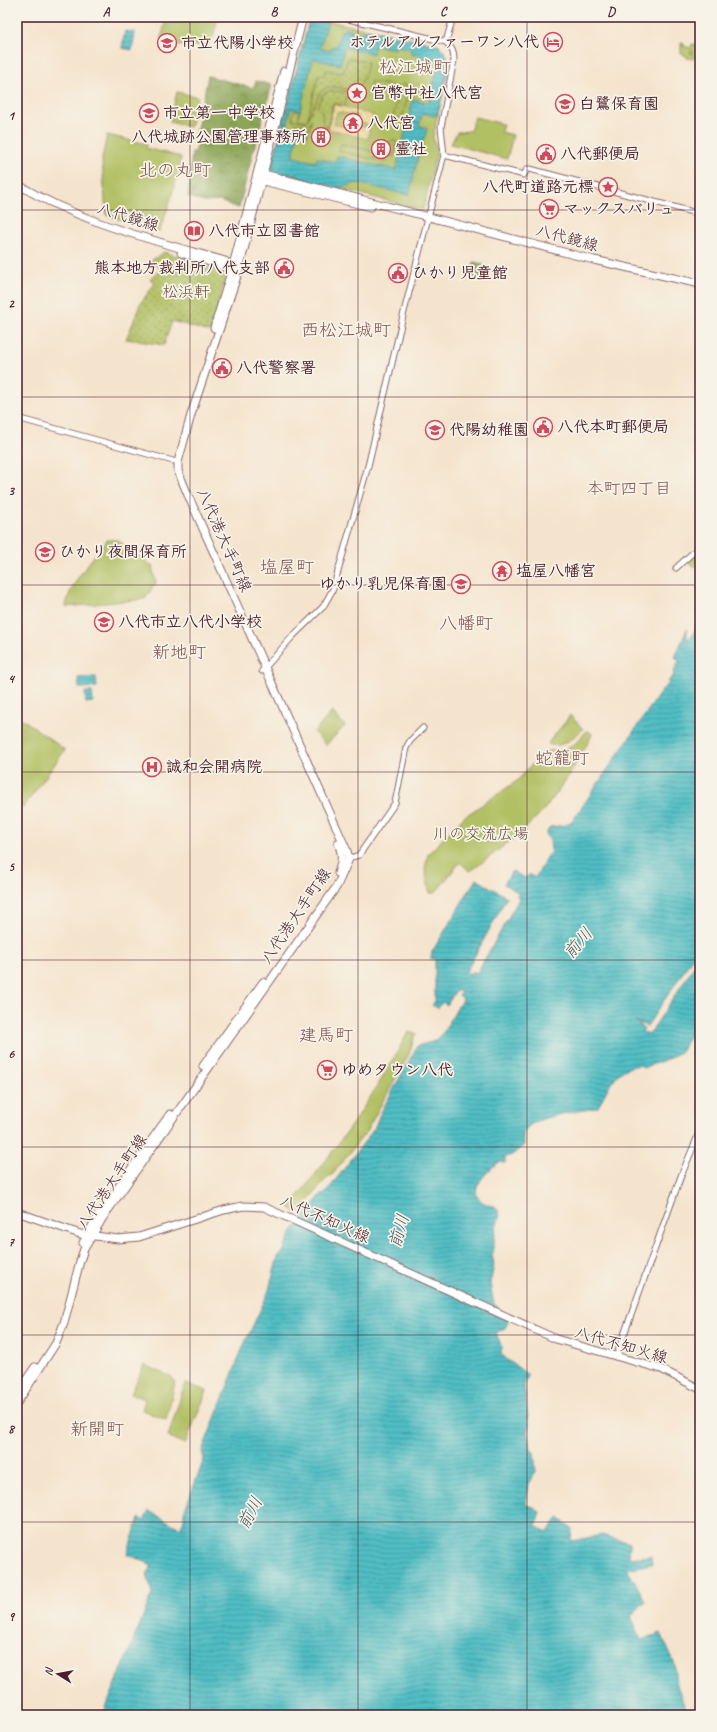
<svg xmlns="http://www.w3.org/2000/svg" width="717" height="1732" viewBox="0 0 717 1732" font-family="Caveat,'Klee One',sans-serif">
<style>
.green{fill:#b1c062;stroke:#7e7046}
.forest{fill:url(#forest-crowns);stroke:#6b6242}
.sand{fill:url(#sand-dots);stroke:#9c7c64;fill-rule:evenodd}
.cemetery{fill:url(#cemetery-stones);stroke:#7e7046}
.garden{fill:url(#garden-dots);stroke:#7e7046}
.water{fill:url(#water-rules);stroke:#4c6e78;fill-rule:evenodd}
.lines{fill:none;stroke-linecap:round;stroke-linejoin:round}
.minor-casing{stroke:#866464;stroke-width:7}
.major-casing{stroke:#866464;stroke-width:9}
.minor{stroke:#fff;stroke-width:5}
.major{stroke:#fff;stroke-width:7}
.grid{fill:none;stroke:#4a1f2b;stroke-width:1;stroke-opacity:0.55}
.labels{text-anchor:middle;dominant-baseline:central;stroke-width:3.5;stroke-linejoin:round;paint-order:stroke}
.poi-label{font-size:16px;font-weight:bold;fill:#4a1f2b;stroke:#f7f3e8;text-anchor:start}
.street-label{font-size:16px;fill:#4a1f2b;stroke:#f7f3e8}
.park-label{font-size:16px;fill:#694f3c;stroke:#f7f3e8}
.neighbourhood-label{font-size:17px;fill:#835450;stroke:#f7f3e8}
.water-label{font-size:17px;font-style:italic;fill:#4c5761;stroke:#f7f3e8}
.quarter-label{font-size:18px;fill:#835450;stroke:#f7f3e8}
.neatline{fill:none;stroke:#4a1f2b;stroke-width:1.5}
.grid-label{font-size:13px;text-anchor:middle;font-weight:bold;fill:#4a1f2b}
</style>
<defs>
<pattern id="forest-crowns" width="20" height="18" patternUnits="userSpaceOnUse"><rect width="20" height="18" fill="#8ca658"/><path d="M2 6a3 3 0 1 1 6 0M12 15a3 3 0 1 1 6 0" fill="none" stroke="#748749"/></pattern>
<pattern id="sand-dots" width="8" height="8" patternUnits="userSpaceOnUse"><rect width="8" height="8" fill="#eeda9e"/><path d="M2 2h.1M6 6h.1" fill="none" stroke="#cebb88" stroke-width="1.8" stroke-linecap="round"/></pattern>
<pattern id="cemetery-stones" width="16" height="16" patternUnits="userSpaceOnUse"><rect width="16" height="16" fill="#b1c062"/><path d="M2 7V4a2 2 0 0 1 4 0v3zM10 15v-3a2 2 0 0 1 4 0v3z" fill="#929b51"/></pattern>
<pattern id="garden-dots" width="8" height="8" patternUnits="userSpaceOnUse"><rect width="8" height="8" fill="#b1c062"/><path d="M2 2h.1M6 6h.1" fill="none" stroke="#929b51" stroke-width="1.8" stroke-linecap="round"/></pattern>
<pattern id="water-rules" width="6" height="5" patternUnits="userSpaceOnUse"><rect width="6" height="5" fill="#4fbec4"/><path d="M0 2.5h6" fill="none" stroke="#449a9f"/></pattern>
</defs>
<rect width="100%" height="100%" fill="#f7f3e8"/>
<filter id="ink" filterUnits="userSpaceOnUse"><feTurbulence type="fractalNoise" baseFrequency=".025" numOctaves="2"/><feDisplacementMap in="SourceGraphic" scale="8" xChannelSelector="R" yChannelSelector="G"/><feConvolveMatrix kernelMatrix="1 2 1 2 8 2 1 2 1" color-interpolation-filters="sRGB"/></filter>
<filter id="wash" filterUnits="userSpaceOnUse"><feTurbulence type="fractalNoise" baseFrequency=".012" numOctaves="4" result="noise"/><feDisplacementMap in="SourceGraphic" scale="16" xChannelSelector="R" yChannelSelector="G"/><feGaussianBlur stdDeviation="0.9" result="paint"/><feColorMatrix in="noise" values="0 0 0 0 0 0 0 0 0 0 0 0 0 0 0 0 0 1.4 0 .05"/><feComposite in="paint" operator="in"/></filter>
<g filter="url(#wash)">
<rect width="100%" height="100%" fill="#f5e4cd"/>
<g class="green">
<polygon points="167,17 218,17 213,38 203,45 168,46 161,38"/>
<path d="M310 17 438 45C445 51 449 56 449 66L433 137 437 151 423 210 272 171 271 168Z"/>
<polygon points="177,92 198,97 190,127 170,122"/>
<polygon points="475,117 503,124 501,132 513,135 507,159 451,144 457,132 470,131"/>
<path d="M107 135 147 144 146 148 181 157C176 183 169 207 159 232L106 215 102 159Z"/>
<path d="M107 540H118L152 566 156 583 145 599 66 607C68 585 94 557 107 540Z"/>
<polygon points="700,549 700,554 695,567 687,561"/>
<polygon points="332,712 345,726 326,745 314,732"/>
<polygon points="17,715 65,750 23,808 17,804"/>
<path d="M570 715 583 729C573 738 562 749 548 744 554 733 564 726 570 715Z"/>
<path d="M586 731 590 732 592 734 589 741C574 766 560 793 539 815 520 835 497 851 475 868L469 871 460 862 435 893H430L425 869 428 854 464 817 517 781 542 753C549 750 554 751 561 750 573 749 579 739 586 731Z"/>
<path d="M408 1032 417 1034 415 1035 409 1054 366 1132 333 1174 324 1181 298 1214 289 1207C335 1151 375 1096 408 1032Z"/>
<polygon points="144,1365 172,1377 175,1382 166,1420 142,1410 145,1399 131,1394"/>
<polygon points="185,1383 207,1391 185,1444 168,1437"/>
</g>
<g class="forest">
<polygon points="208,76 253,88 256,81 272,85 254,148 239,208 219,201 205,202 188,197 192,152 195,152 200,135 196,134"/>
<polygon points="474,262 483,264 480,278 471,276"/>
</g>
<path class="sand" d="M334 104 373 115 372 120 373 121 372 125 370 124 368 139 328 129ZM337 112 358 116V122L370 125 369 128 358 126 354 130 334 124Z"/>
<polygon class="cemetery" points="681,42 684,43 684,46 691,48 692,44 700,45 700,58 694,57 693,59 687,58 687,56 681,54"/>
<g class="garden">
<path d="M348 58 368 62C358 114 337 73 320 93L307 121 318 76 324 75 326 70 341 73 344 72Z"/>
<polygon points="371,81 392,86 391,93 369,89"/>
<polygon points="403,84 409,86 410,87 400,128 394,126 392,123 400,87"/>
<path d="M329 91 348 92 345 106 333 103 327 129C321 125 323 118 322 111L317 107 323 94Z"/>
<polygon points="294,110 300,111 298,119 307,121 306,122 292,120"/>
<polygon points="312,119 309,130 294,126 295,124 308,125"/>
<polygon points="392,140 397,142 394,156 387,156 385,162 339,151 341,144 385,154 387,153 390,142"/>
<polygon points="164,252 225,271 226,278 210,332 172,321 164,345 126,339 133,323 140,304 155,283 150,279 161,269 151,261"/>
</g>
<g class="water">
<path d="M310 17 328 21 320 48 330 51 332 47H336L341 31 346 29 361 33 367 29 438 45 446 53 449 66 438 114 434 116 423 113 419 125 427 129 425 137 423 139 422 149H420L409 195 357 183 339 188 298 178 299 176 293 175V176L272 171 271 168 281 131 282 117 285 115ZM375 45 396 49 397 46 411 49V54L439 61 429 103 413 99 396 170 337 156 335 162 317 158 316 162 293 157 298 134 307 136 308 131 287 126 291 108 300 111 313 59 340 65 345 47 373 54Z"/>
<polygon points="125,31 135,33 132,50 122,48"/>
<path d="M700 619V947L647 1026 635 1021 644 1028 642 1032 649 1035 700 957V1020L686 1042 682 1051 670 1058 643 1068 641 1065C615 1067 609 1087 598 1107 583 1112 524 1115 523 1136 522 1139 524 1142 524 1145L512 1155 505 1157V1163L499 1162C491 1167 472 1186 477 1196 480 1203 489 1205 496 1207L500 1215 496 1228 492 1254 494 1265 490 1284 494 1304 506 1314 508 1322 505 1328 496 1333 502 1347 501 1353 504 1357 528 1375 524 1386 529 1424 527 1432 530 1446 534 1453 536 1472 529 1484 526 1505 534 1507 540 1512 536 1526 547 1533 558 1518 572 1528 571 1541 602 1535 630 1543 629 1558 651 1556 652 1564 627 1569 646 1601 631 1616 641 1640 661 1633 675 1665 677 1685 688 1715H103L152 1594 147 1573 152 1565 127 1554 139 1518 144 1521 149 1511 180 1528 184 1520V1512L204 1459 202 1451 243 1347 268 1293 278 1257 282 1254 292 1232 321 1195 325 1194 374 1129 380 1114 417 1046 435 1041 442 1035 463 998 459 995 461 992 456 990 447 1005 442 1002 438 1008 432 1005 435 1001V958L431 959 432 952 476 879 507 897 466 972 470 975 472 971 477 973 519 899 517 896 519 893 504 884 512 871 525 878 530 874 535 878 551 851 550 841 546 834 550 827 566 825 573 820 662 690 668 685 669 680 673 677 675 669 679 661 675 657 687 629V640L692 636Z"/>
<polygon points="96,677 97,687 79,688 78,678"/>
<polygon points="85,692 92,692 93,702 86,703"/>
</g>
</g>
<g filter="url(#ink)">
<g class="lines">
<g class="minor-casing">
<g id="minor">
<polyline points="446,42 453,17"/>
<polyline points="444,155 524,175 527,169 530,169 700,214"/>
<polyline points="17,418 173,461"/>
<polyline points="676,568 700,546"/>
<path d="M262 671 292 637 323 607 333 589 368 466 403 316 444 155 441 127 454 60C454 52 452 48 446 42L340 17"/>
<polyline points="347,859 359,855 395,803 406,748 410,741 423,728"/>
<polyline points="616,1357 681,1176 700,1131"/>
</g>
</g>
<g class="major-casing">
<g id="major">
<polyline points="260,173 594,260 700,284"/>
<polyline points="259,180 371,207"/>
<path d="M17 184C81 223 153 240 225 261L234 270"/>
<polyline points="181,253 232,269"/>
<polyline points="214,328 232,269 284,71"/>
<path d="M338 843C343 855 342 861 338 873"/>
<polyline points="203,1066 263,982"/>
<polyline points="17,1212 80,1234 118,1239 139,1237 224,1210 243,1206 264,1207 556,1339 661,1369 700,1389"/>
<polyline points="83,1243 97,1217 170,1114"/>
<polyline points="17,1393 35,1367"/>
<polyline points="17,1403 56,1343 64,1323 80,1261 84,1249 104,1216 337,886 349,859 347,851 188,495 178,471 178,462 191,415 238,273 303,17"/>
</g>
</g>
<use href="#minor" class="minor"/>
<use href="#major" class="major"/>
</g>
</g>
<path class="grid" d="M190 17V1715M358 17V1715M527 17V1715M17 210H700M17 397H700M17 585H700M17 772H700M17 960H700M17 1147H700M17 1335H700M17 1522H700"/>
<defs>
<g id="hotel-ring" transform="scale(1)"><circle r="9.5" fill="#f7f3e8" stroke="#d1495b" stroke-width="1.5"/><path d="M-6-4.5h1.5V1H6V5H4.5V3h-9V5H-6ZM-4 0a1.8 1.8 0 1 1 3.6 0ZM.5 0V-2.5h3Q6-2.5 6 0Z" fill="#d1495b"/></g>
<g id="school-ring" transform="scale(1)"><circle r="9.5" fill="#f7f3e8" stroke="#d1495b" stroke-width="1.5"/><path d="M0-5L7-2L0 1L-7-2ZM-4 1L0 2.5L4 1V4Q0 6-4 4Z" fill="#d1495b"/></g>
<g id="sight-ring" transform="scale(1)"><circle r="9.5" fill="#f7f3e8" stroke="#d1495b" stroke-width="1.5"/><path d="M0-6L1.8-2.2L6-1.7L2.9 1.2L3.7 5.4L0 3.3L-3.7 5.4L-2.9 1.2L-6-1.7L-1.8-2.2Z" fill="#d1495b"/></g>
<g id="temple-ring" transform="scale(1)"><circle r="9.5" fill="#f7f3e8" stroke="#d1495b" stroke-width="1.5"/><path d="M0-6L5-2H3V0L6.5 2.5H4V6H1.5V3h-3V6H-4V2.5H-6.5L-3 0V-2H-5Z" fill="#d1495b"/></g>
<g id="building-ring" transform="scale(1)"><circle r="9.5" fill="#f7f3e8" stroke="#d1495b" stroke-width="1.5"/><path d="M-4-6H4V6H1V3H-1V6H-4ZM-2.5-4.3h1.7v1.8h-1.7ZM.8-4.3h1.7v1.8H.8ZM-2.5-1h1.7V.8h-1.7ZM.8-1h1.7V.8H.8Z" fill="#d1495b"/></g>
<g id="civic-ring" transform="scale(1)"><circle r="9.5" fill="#f7f3e8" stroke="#d1495b" stroke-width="1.5"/><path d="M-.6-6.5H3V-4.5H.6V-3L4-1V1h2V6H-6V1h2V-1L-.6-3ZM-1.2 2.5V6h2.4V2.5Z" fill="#d1495b"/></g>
<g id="supermarket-ring" transform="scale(1)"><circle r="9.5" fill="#f7f3e8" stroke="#d1495b" stroke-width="1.5"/><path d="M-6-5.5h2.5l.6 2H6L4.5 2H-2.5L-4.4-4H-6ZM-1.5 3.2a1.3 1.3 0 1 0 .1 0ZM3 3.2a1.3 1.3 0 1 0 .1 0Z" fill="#d1495b"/></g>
<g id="library-ring" transform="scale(1)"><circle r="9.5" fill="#f7f3e8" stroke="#d1495b" stroke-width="1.5"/><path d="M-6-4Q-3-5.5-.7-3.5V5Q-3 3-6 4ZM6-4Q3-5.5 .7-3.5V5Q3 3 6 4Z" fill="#d1495b"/></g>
<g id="hospital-ring" transform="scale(1)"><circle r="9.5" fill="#f7f3e8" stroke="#d1495b" stroke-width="1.5"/><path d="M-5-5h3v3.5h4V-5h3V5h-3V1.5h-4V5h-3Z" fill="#d1495b"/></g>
</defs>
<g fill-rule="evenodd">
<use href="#hotel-ring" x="553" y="42"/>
<use href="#school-ring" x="167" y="43"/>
<use href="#sight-ring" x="357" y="93"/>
<use href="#school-ring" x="565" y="104"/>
<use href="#school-ring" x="149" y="113"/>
<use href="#temple-ring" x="353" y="123"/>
<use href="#building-ring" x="321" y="137"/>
<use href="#building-ring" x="381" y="149"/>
<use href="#civic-ring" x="546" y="154"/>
<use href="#sight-ring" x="608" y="187"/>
<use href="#supermarket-ring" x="549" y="209"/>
<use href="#library-ring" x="194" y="231"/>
<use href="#civic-ring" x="284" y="268"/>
<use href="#civic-ring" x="398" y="273"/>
<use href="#civic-ring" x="222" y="368"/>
<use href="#civic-ring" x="543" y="427"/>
<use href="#school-ring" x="435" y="430"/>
<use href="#school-ring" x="45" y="552"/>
<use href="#temple-ring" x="502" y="571"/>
<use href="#school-ring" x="461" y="584"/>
<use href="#school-ring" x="104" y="622"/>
<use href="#hospital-ring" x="152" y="767"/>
<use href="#supermarket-ring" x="327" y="1070"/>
</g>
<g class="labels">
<g class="poi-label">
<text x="539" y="42" text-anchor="end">ホテルアルファーワン八代</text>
<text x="181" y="43">市立代陽小学校</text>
<text x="371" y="93">官幣中社八代宮</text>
<text x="579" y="104">白鷺保育園</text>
<text x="163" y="113">市立第一中学校</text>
<text x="367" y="123">八代宮</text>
<text x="307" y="137" text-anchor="end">八代城跡公園管理事務所</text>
<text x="395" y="149">霊社</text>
<text x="560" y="154">八代郵便局</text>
<text x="594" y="187" text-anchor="end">八代町道路元標</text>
<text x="563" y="209">マックスバリュ</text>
<text x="208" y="231">八代市立図書館</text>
<text x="270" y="268" text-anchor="end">熊本地方裁判所八代支部</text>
<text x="412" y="273">ひかり児童館</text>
<text x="236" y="368">八代警察署</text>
<text x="557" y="427">八代本町郵便局</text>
<text x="449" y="430">代陽幼稚園</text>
<text x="59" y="552">ひかり夜間保育所</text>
<text x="516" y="571">塩屋八幡宮</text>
<text x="447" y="584" text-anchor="end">ゆかり乳児保育園</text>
<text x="118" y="622">八代市立八代小学校</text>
<text x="166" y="767">誠和会開病院</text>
<text x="341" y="1070">ゆめタウン八代</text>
</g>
<g class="street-label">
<text transform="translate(128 217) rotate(17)">八代鏡線</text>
<text transform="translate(567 238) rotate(15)">八代鏡線</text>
<text transform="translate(224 540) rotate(66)">八代港大手町線</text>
<text transform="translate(296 916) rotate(-56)">八代港大手町線</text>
<text transform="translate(112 1182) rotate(-56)">八代港大手町線</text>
<text transform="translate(325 1219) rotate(24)">八代不知火線</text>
<text transform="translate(621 1345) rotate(16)">八代不知火線</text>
</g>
<g class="park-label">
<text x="186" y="292">松浜軒</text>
<text x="481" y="834">川の交流広場</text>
</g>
<g class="neighbourhood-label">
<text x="629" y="488">本町四丁目</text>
</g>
<g class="water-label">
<text transform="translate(578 943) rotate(-49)">前川</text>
<text transform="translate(399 1231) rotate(-74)">前川</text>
<text transform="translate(250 1513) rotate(-62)">前川</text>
</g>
<g class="quarter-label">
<text x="415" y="67">松江城町</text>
<text x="175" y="170">北の丸町</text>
<text x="346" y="330">西松江城町</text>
<text x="287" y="567">塩屋町</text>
<text x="466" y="623">八幡町</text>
<text x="179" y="652">新地町</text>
<text x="562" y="758">蛇籠町</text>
<text x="326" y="1035">建馬町</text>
<text x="97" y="1429">新開町</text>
</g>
</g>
<rect width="717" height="1732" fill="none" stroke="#f7f3e8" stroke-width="44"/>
<g transform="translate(58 1674) rotate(281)" stroke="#f7f3e8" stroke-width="3" paint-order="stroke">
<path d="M0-3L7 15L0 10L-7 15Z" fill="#4a1f2b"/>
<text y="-6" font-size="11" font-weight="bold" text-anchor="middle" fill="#4a1f2b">N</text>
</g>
<rect x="22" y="22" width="673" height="1688" class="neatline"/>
<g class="grid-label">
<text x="106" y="16">A</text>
<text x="274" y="16">B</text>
<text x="443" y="16">C</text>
<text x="611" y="16">D</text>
<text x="11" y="120">1</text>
<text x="11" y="308">2</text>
<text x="11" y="495">3</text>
<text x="11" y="683">4</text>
<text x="11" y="871">5</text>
<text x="11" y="1058">6</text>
<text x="11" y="1246">7</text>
<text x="11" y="1433">8</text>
<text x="11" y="1621">9</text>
</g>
</svg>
